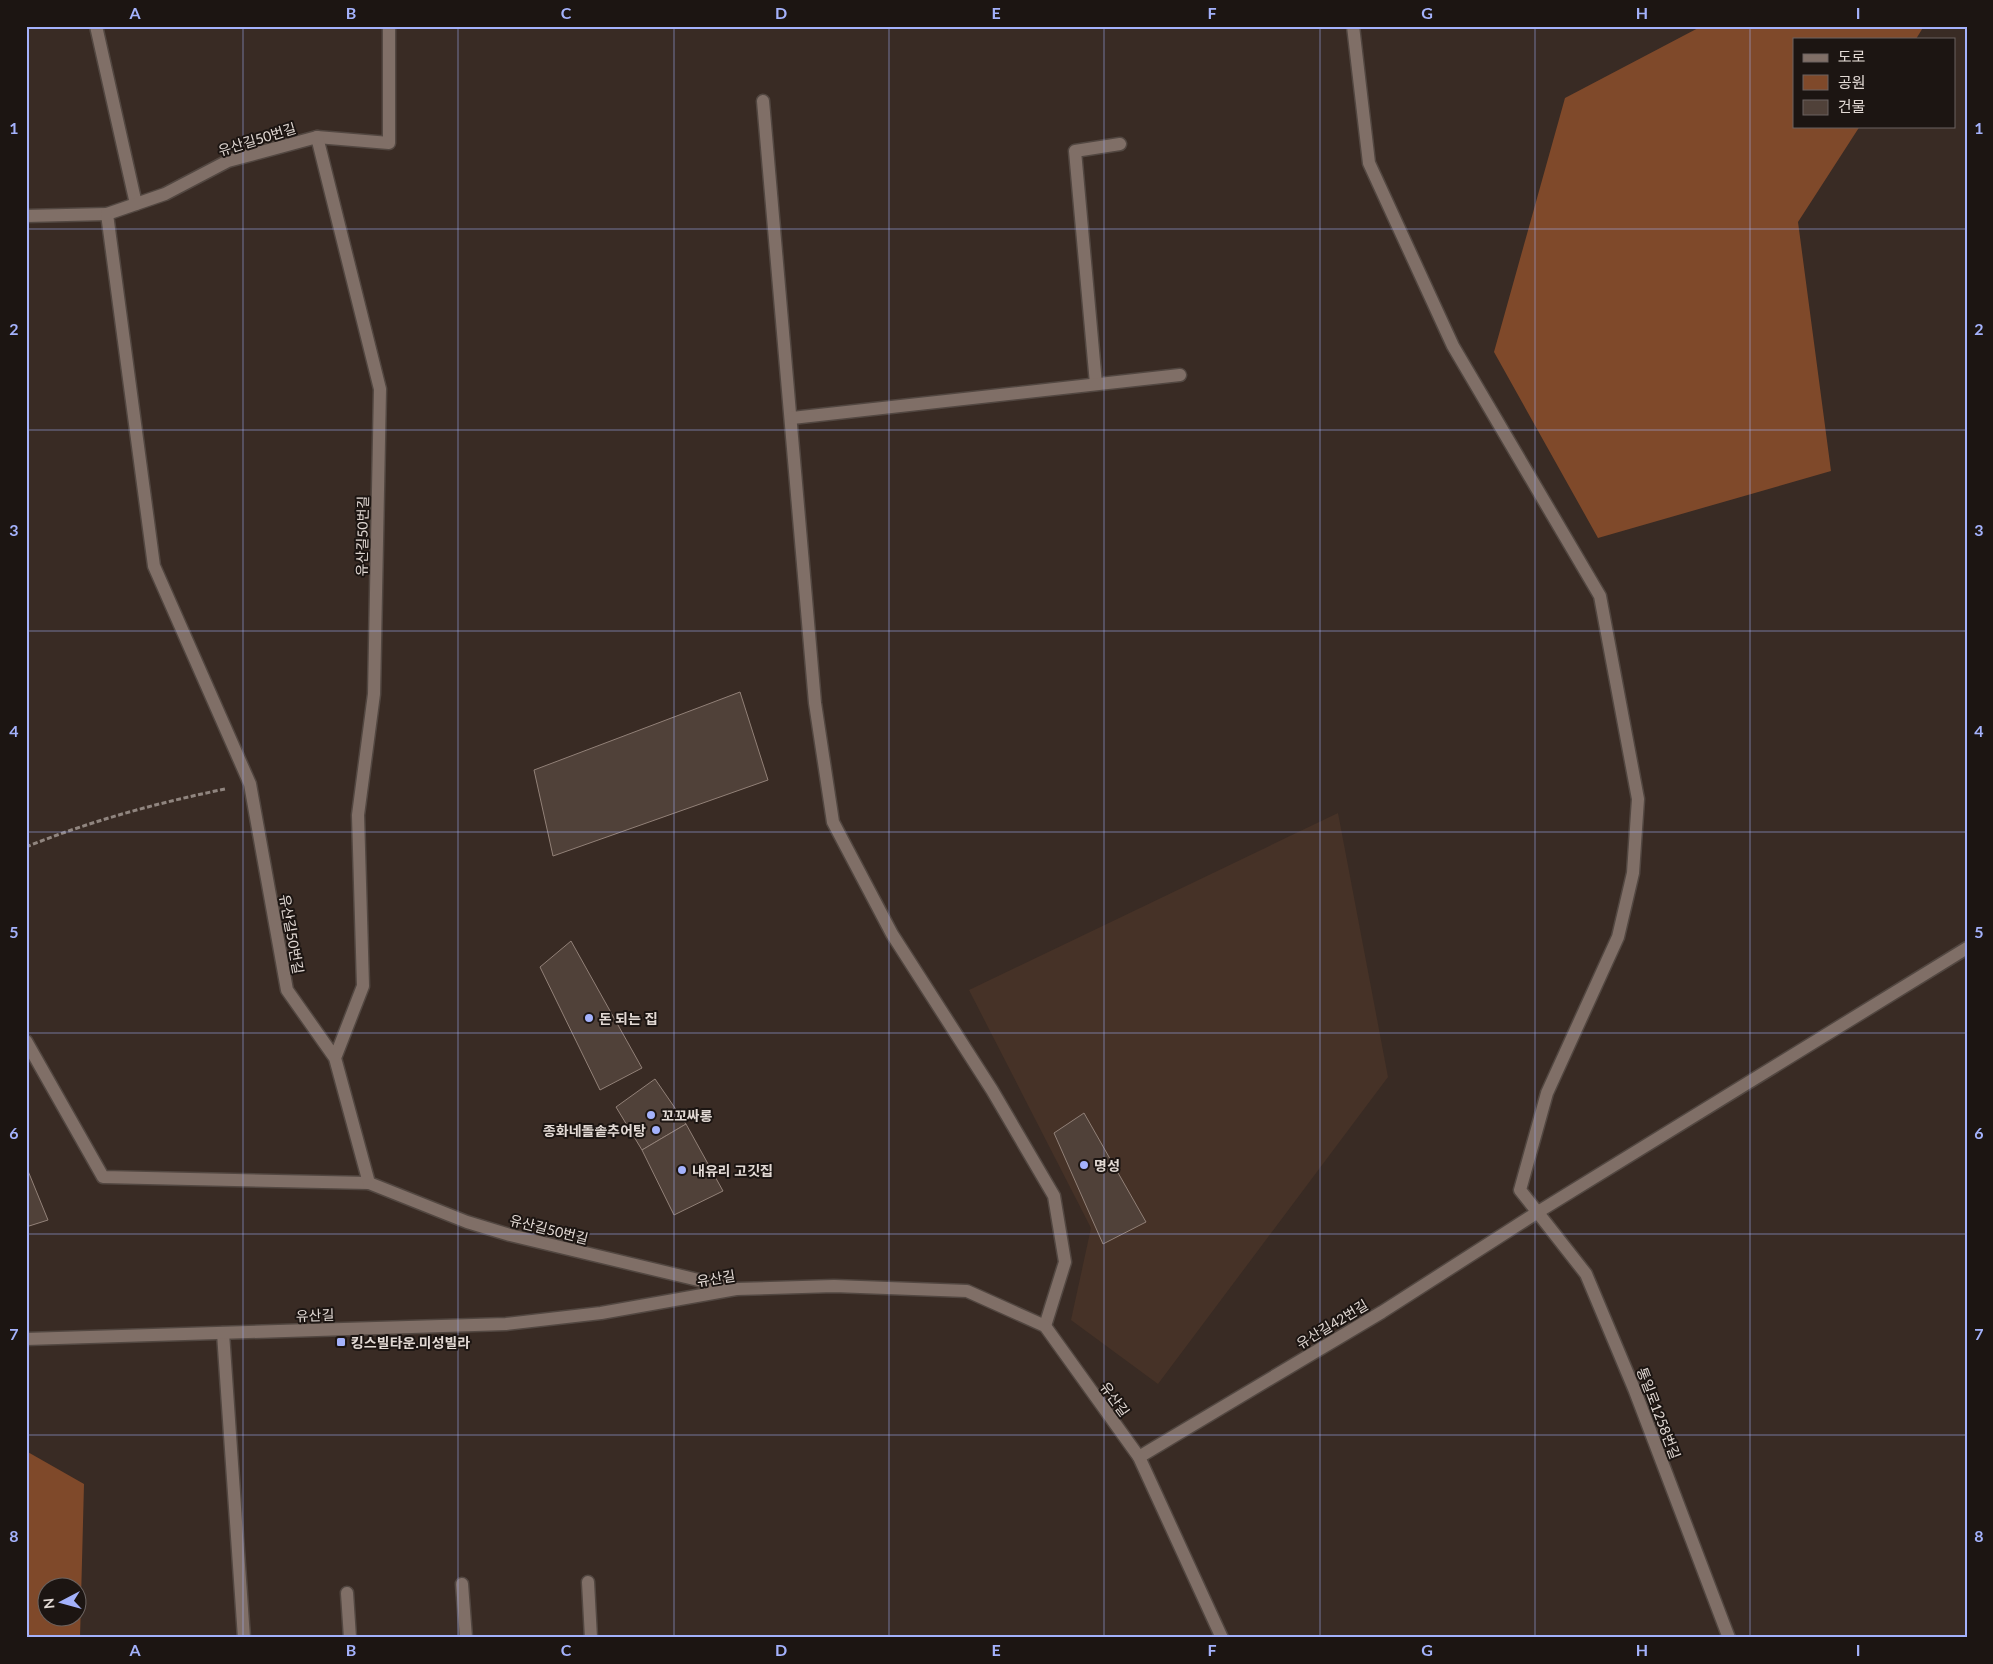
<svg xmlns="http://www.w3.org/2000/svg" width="1993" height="1664" viewBox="0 0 1993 1664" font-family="Lato,'Noto Sans KR',sans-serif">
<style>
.built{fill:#463227}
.green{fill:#7f492a;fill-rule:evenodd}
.building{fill:#504139;stroke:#928178}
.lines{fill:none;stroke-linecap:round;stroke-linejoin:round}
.street-casing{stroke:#524741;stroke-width:15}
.path{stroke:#90857f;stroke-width:3;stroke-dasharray:5 2.5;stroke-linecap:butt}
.street{stroke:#806f67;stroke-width:12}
.grid{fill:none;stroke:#a4b2fc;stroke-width:1;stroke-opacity:0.55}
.poi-dot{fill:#a4b2fc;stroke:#1c1512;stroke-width:2}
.labels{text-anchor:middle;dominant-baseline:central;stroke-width:4;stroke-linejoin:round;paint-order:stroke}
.street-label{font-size:14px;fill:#e2d9d4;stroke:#1c1512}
.poi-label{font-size:14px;font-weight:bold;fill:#e2d9d4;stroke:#1c1512;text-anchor:start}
.neatline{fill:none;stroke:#a4b2fc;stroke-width:2}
.grid-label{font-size:16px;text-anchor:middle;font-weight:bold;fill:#a4b2fc}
</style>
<rect width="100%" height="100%" fill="#392b24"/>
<polygon class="built" points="1338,813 1388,1077 1158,1384 1071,1320 1091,1228 969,990"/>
<g class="green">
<polygon points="1702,26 1924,26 1916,39 1794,39 1794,126 1860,126 1798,222 1831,471 1598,538 1494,352 1565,98"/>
<path d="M26 1451 84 1484 80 1638H26ZM48 1586H78V1616H48Z"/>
</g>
<g class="building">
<polygon points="740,692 768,780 553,856 534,770"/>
<polygon points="571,941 642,1068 600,1090 540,967"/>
<polygon points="655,1079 686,1124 642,1150 616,1107"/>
<polygon points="1084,1113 1146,1222 1103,1244 1054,1133"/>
<polygon points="686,1124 723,1191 674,1215 642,1150"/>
<polygon points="26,1166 48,1220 26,1227"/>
</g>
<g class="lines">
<g class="street-casing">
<g id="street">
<polyline points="96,26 136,204"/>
<polyline points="1353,26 1369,163 1453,346 1600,596 1638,799 1633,873 1618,937 1547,1093 1520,1190 1586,1274 1635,1391 1729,1638"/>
<polyline points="763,101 815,703 833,822 892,934 992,1090 1054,1196 1065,1262 1045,1326"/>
<polyline points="317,137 389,143 389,26"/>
<polyline points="26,216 107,214"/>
<polyline points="1096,384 1075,151 1120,144"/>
<polyline points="792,418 1180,375"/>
<polyline points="26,1041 103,1177 369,1183"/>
<polyline points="335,1058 363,986 358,815 374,694 380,389 317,137 228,161 165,194 107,214 154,566 250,784 287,990 335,1058 369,1183 467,1222 510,1235 736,1289"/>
<polyline points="223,1333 244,1638"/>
<polyline points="26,1339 506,1324 601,1313 736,1289 834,1286 967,1291 1045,1326 1139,1457 1222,1638"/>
<polyline points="1139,1457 1382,1312 1538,1212 1967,948"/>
<polyline points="588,1582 591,1638"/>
<polyline points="462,1584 466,1638"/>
<polyline points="347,1593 350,1638"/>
</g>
</g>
<path class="path" d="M26 847C90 821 157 803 225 789"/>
<use href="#street" class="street"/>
</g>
<path class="grid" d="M243 26V1638M458 26V1638M674 26V1638M889 26V1638M1104 26V1638M1320 26V1638M1535 26V1638M1750 26V1638M26 229H1967M26 430H1967M26 631H1967M26 832H1967M26 1033H1967M26 1234H1967M26 1435H1967"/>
<g class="poi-dot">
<circle cx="589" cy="1018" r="5"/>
<circle cx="651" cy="1115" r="5"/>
<circle cx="656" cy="1130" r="5"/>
<circle cx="1084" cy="1165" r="5"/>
<circle cx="682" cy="1170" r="5"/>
<rect x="336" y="1337" width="10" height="10" rx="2.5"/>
</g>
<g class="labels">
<g class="street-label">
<text transform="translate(257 139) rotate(-17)">유산길50번길</text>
<text transform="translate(362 536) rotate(-89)">유산길50번길</text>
<text transform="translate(292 934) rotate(80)">유산길50번길</text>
<text transform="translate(549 1229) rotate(14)">유산길50번길</text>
<text transform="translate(716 1278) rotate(-9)">유산길</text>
<text transform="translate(315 1315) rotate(-2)">유산길</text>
<text transform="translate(1332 1324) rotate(-31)">유산길42번길</text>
<text transform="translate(1115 1399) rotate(54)">유산길</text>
<text transform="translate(1659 1413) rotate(69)">통일로1258번길</text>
</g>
<g class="poi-label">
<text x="599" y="1018">돈 되는 집</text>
<text x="661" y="1115">꼬꼬싸롱</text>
<text x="646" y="1130" text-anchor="end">종화네돌솥추어탕</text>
<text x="1094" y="1165">명성</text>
<text x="692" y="1170">내유리 고깃집</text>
<text x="351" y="1342">킹스빌타운.미성빌라</text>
</g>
</g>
<rect width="1993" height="1664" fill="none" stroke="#1c1512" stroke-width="55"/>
<rect x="1793" y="38" width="162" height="90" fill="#1c1512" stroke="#6b6360"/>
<rect x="1803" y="54" width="25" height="8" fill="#806f67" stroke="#6b6360"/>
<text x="1838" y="62" font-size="15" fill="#e2d9d4">도로</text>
<rect x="1803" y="75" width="25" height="15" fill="#7f492a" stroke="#6b6360"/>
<text x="1838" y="88" font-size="15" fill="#e2d9d4">공원</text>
<rect x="1803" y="100" width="25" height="15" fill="#504139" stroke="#6b6360"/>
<text x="1838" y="112" font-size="15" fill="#e2d9d4">건물</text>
<g transform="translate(62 1602) rotate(264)"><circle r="24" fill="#1c1512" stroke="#6b6360"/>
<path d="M0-4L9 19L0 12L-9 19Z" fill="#a4b2fc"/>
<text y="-8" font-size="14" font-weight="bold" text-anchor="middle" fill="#e2d9d4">N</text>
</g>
<rect x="28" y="28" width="1938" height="1608" class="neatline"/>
<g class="grid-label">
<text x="135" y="19">A</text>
<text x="351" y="19">B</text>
<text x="566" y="19">C</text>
<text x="781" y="19">D</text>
<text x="996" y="19">E</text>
<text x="1212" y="19">F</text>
<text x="1427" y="19">G</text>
<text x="1642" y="19">H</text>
<text x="1858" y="19">I</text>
<text x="14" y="134">1</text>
<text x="1979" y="134">1</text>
<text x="14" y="335">2</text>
<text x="1979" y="335">2</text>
<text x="14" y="536">3</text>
<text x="1979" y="536">3</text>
<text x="14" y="737">4</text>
<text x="1979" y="737">4</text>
<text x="14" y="938">5</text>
<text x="1979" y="938">5</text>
<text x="14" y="1139">6</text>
<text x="1979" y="1139">6</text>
<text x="14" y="1340">7</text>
<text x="1979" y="1340">7</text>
<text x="14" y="1542">8</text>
<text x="1979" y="1542">8</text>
<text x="135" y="1656">A</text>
<text x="351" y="1656">B</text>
<text x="566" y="1656">C</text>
<text x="781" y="1656">D</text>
<text x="996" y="1656">E</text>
<text x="1212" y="1656">F</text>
<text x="1427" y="1656">G</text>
<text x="1642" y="1656">H</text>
<text x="1858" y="1656">I</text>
</g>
</svg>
